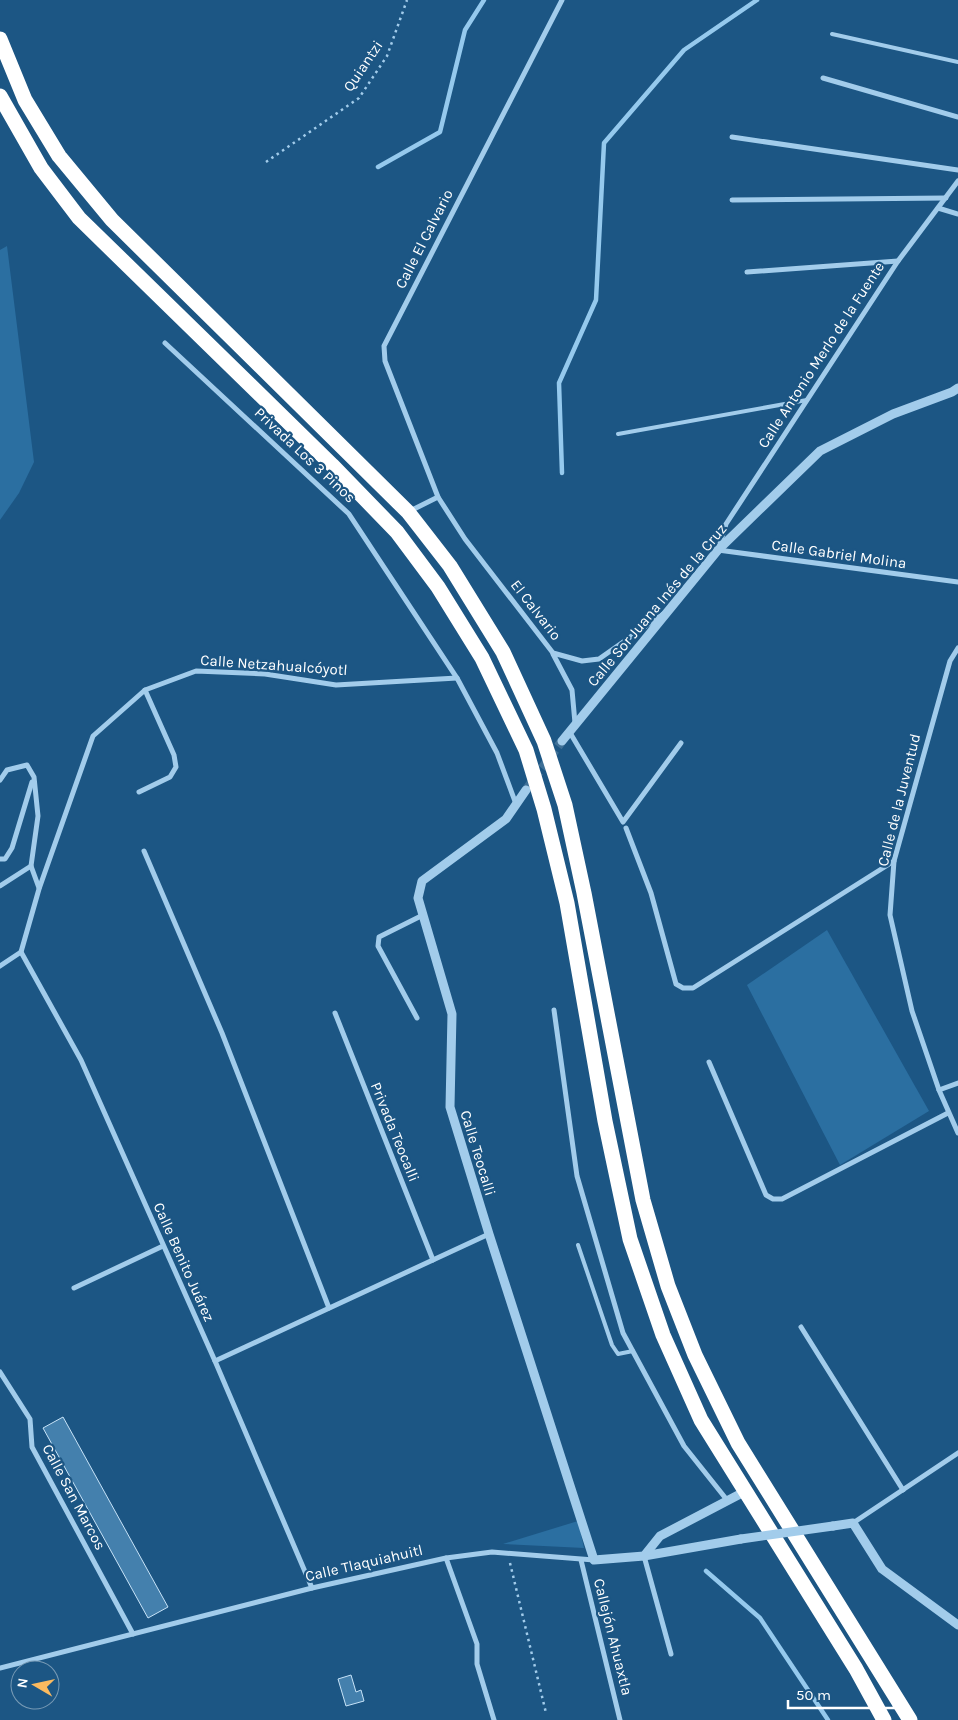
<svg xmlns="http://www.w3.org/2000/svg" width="958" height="1720" viewBox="0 0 958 1720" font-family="Karla,sans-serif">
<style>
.green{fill:#2b6fa1}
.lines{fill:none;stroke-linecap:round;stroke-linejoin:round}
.stream{stroke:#95c9ed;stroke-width:4.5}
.building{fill:#4480ad;stroke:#c7e3f8}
.tertiary-tunnel{stroke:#3e6f96;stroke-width:9;stroke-dasharray:9 4.5;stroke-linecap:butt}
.path{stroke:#a2cceb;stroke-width:2.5;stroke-dasharray:2.5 4;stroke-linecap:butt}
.service{stroke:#a2cceb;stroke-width:4}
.minor{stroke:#a2cceb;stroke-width:5}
.tertiary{stroke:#a2cceb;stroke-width:9}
.motorway{stroke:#fff;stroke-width:15}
.tertiary-bridge{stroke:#a2cceb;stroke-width:9}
.labels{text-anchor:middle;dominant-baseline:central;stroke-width:4.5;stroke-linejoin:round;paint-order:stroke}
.street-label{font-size:15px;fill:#fff;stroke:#1c5684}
</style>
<rect width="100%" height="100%" fill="#1c5684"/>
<g class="green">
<polygon points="7,246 34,462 19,493 0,520 0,250"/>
<polygon points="827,930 929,1111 840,1165 747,985"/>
<polygon points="578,1521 584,1548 503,1544"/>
</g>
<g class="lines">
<g class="stream">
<polyline points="378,167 440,132 465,30 484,0"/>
<polyline points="562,473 559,383 596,300 604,143 684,50 757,0"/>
<polyline points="706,1571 760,1618 828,1720"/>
</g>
</g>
<g class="building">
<polygon points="63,1417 168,1607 148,1618 43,1428"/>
<polygon points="351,1675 356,1692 361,1690 364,1701 346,1706 338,1679"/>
</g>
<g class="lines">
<polyline class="tertiary-tunnel" points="526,790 562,741"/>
<g class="path">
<polyline points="266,162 359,98 387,56 407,0"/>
<polyline points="510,1563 546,1713"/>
</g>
<g class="service">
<polyline points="832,34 958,62"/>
<polyline points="618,434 807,400"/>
<polyline points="578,1245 612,1345 618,1354 633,1351"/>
</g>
<g class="minor">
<polyline points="562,0 384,346 385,361 438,497 465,539 553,653 582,661 599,659 663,614"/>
<polyline points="823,78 958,117"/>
<polyline points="732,137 958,170"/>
<polyline points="958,181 898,261 726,524 718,550 958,582"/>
<polyline points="732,200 946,198"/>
<polyline points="938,208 958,214"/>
<polyline points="747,272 898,261"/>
<polyline points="165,343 349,514 457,678 497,753 516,804"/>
<polyline points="410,511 438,497"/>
<polyline points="958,648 950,661 894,861 890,915 912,1011 939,1090 958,1133"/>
<polyline points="553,654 572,690 575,723"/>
<polyline points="569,731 623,822 681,743"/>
<polyline points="0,780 7,770 27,765 34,777 38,816 31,866 39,888"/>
<polyline points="139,792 170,777 176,767 174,755 145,690"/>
<polyline points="626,828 651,893 676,984 683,988 693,988 894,861"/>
<polyline points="144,851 222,1033 329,1308"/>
<polyline points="0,859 5,859 12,848 32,782"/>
<polyline points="0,886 31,866"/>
<polyline points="21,952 81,1060 215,1361 312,1588"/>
<polyline points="0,966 21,952 39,889 93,736 145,690 196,671 265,674 336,685 457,678"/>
<polyline points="554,1010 577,1176 623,1333 684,1446 727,1500"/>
<polyline points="335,1013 433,1260"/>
<polyline points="417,1018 378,946 379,937 423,915"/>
<polyline points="709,1062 766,1195 773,1199 782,1199 948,1113"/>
<polyline points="939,1090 958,1083"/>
<polyline points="74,1288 163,1246"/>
<polyline points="801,1327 903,1490"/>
<polyline points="215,1361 489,1234"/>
<polyline points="0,1372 30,1419 32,1447 133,1634"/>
<polyline points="853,1523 958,1453"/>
<polyline points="644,1556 671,1654"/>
<polyline points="446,1558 477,1644 477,1664 494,1720"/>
<polyline points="581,1560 620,1720"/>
<polyline points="0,1668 312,1588 446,1558 492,1552 594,1560"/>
</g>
<g class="tertiary">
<polyline points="562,741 718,550 820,451 893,414 952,392 958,388"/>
<polyline points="526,790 506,819 422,881 418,898 452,1014 450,1107 489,1234 594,1560 644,1556 741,1539"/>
<polyline points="833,1526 853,1523 882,1569 958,1625"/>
<polyline points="644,1556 660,1536 744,1492"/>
</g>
<g class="motorway">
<polyline points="0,39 25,100 59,156 112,220 408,512 450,566 503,652 544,741 565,805 584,893 643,1200 668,1286 695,1355 738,1443 910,1720"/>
<polyline points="0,96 41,168 79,218 332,465 397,532 438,587 482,658 526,750 544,809 567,903 605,1121 630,1239 663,1335 701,1420 856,1669 884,1720"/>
</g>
<polyline class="tertiary-bridge" points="741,1539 833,1526"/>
</g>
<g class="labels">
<g class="street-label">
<text transform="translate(363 66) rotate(-56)">Quiantzi</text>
<text transform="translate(424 239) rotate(-63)">Calle El Calvario</text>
<text transform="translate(821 355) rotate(-57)">Calle Antonio Merlo de la Fuente</text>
<text transform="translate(305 455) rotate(43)">Privada Los 3 Pinos</text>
<text transform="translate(839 554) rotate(8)">Calle Gabriel Molina</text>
<text transform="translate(657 605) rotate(-50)">Calle Sor Juana Inés de la Cruz</text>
<text transform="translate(536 610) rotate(52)">El Calvario</text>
<text transform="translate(274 665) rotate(4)">Calle Netzahualcóyotl</text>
<text transform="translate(899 800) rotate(-76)">Calle de la Juventud</text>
<text transform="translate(395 1132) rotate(68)">Privada Teocalli</text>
<text transform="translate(478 1153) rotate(73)">Calle Teocalli</text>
<text transform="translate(184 1262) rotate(66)">Calle Benito Juárez</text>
<text transform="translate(74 1497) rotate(62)">Calle San Marcos</text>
<text transform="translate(364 1563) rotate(-13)">Calle Tlaquiahuitl</text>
<text transform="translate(613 1637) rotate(76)">Callejón Ahuaxtla</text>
</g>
</g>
<g transform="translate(35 1685) rotate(279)"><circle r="24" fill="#1c5684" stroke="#779ab5"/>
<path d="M0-4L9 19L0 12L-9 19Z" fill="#fbba5f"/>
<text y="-8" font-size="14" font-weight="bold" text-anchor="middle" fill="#ffffff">N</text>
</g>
<path d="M788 1700v8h106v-8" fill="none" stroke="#ffffff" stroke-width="2.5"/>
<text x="796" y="1700" font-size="15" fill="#ffffff" stroke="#1c5684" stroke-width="4" paint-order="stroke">50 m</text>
</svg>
